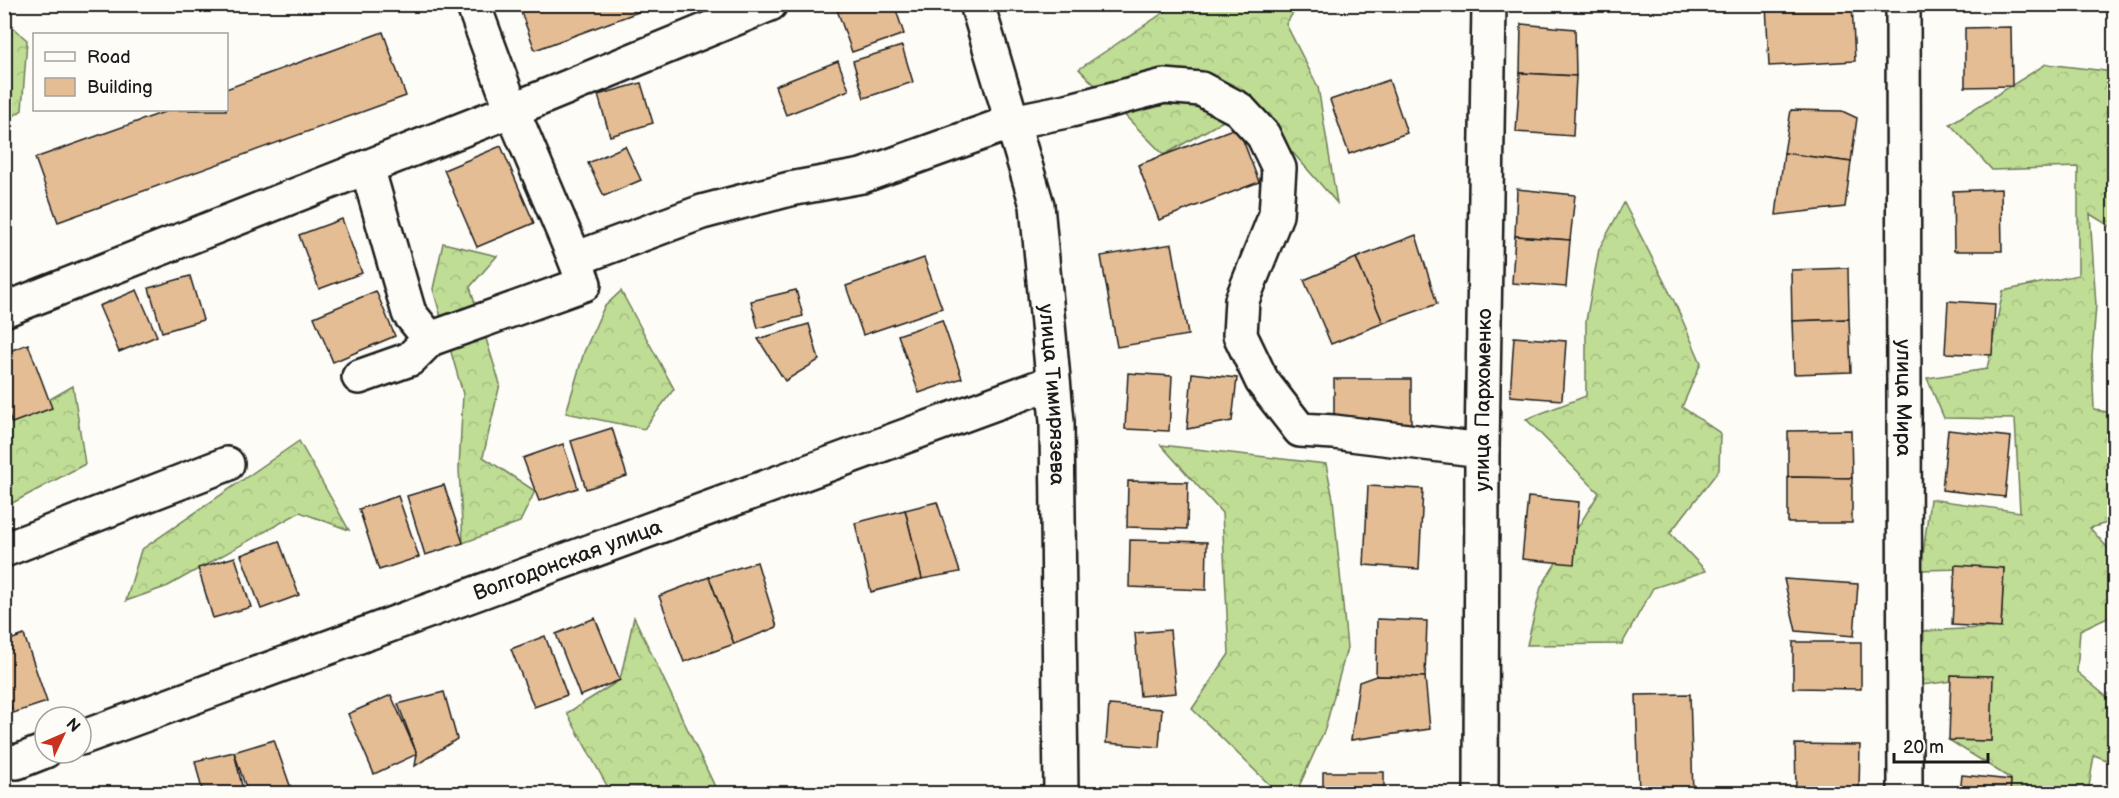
<svg xmlns="http://www.w3.org/2000/svg" width="2119" height="798" viewBox="0 0 2119 798" font-family="'Balsamiq Sans',sans-serif">
<style>
.forest{fill:url(#forest-crowns);stroke:#6e7c58;stroke-width:1.5}
.building{fill:#e4bd95;stroke:#1c1c1c;stroke-width:1.5}
.lines{fill:none;stroke-linecap:round;stroke-linejoin:round}
.minor-casing{stroke:#1c1c1c;stroke-width:38}
.minor{stroke:#fdfcf7;stroke-width:33}
.labels{text-anchor:middle;dominant-baseline:central;stroke-width:6;stroke-linejoin:round;paint-order:stroke}
.street-label{font-size:21px;fill:#1c1c1c;stroke:#fdfcf7}
</style>
<defs>
<pattern id="forest-crowns" width="20" height="18" patternUnits="userSpaceOnUse" patternTransform="scale(1.5)"><rect width="20" height="18" fill="#bfdd95"/><path d="M2 6a3 3 0 1 1 6 0M12 15a3 3 0 1 1 6 0" fill="none" stroke="#a4bd80"/></pattern>
</defs>
<rect width="100%" height="100%" fill="#fdfcf7"/>
<filter id="ink" filterUnits="userSpaceOnUse"><feTurbulence type="fractalNoise" baseFrequency=".0167" numOctaves="2"/><feDisplacementMap in="SourceGraphic" scale="12" xChannelSelector="R" yChannelSelector="G"/><feConvolveMatrix kernelMatrix="1 2 1 2 8 2 1 2 1" color-interpolation-filters="sRGB"/></filter>
<g filter="url(#ink)">
<g class="forest">
<polygon points="1175,5 1298,5 1286,24 1318,87 1337,203 1251,105 1164,155 1079,69"/>
<polygon points="5,21 27,40 22,110 5,122"/>
<polygon points="2046,64 2114,72 2114,229 2090,214 2096,305 2092,357 2094,410 2114,413 2114,521 2090,528 2114,555 2114,614 2080,630 2077,672 2114,703 2114,763 2094,755 2088,793 2010,793 2011,779 1949,740 1991,741 1992,676 1922,685 1924,631 2001,627 2004,568 1921,570 1930,499 2020,512 2015,419 1944,418 1927,378 1987,369 2003,291 2078,275 2078,167 1992,170 1950,124"/>
<polygon points="1624,203 1675,303 1701,363 1682,407 1720,433 1719,470 1670,533 1706,571 1653,588 1622,644 1527,645 1541,587 1599,493 1526,419 1586,396 1586,321 1599,249"/>
<polygon points="443,243 497,256 470,287 500,384 483,457 535,491 520,522 463,543 459,468 463,394 433,289"/>
<polygon points="621,291 674,389 644,429 566,413 584,352 604,307"/>
<polygon points="73,386 85,464 5,507 5,425"/>
<polygon points="299,441 349,530 300,512 168,586 126,601 141,550"/>
<polygon points="1161,445 1326,464 1333,499 1347,648 1325,729 1296,793 1278,793 1192,709 1229,654 1222,513"/>
<polygon points="634,617 718,793 611,793 567,713 620,680"/>
</g>
<g class="building">
<polygon points="518,4 660,4 535,50"/>
<polygon points="835,4 894,4 904,34 852,52"/>
<polygon points="1766,4 1852,4 1855,61 1769,66"/>
<polygon points="1521,24 1575,29 1576,76 1520,73"/>
<polygon points="2011,27 2012,86 1965,87 1965,28"/>
<polygon points="383,32 406,96 58,222 35,158 170,110 226,110 226,89"/>
<polygon points="902,46 913,82 864,98 853,61"/>
<polygon points="838,61 849,90 786,115 775,86"/>
<polygon points="1520,73 1576,76 1573,136 1516,132"/>
<polygon points="1389,80 1407,133 1349,154 1330,100"/>
<polygon points="641,83 653,123 610,136 598,95"/>
<polygon points="1791,110 1842,111 1857,118 1851,162 1784,153"/>
<polygon points="1238,127 1259,182 1159,220 1138,165"/>
<polygon points="501,146 534,223 477,247 444,170"/>
<polygon points="625,146 641,180 604,196 588,163"/>
<polygon points="1784,153 1851,162 1845,207 1776,215"/>
<polygon points="1517,189 1575,195 1570,240 1515,236"/>
<polygon points="2001,189 2002,251 1954,251 1953,191"/>
<polygon points="342,219 362,273 319,289 299,235"/>
<polygon points="1416,235 1437,304 1383,323 1356,258"/>
<polygon points="1515,236 1570,240 1566,287 1512,283"/>
<polygon points="1172,244 1188,335 1117,347 1101,256"/>
<polygon points="924,258 942,308 863,335 846,286"/>
<polygon points="1356,258 1383,323 1331,344 1304,280"/>
<polygon points="1848,268 1849,319 1792,321 1791,270"/>
<polygon points="190,276 203,320 162,332 149,288"/>
<polygon points="137,290 157,336 119,352 99,306"/>
<polygon points="796,290 803,316 758,328 751,301"/>
<polygon points="376,291 395,336 333,362 314,317"/>
<polygon points="1948,301 1995,304 1992,355 1945,353"/>
<polygon points="1849,319 1851,372 1794,374 1792,321"/>
<polygon points="942,320 962,378 919,393 898,335"/>
<polygon points="809,324 819,360 785,381 758,339"/>
<polygon points="1514,337 1566,341 1562,400 1510,396"/>
<polygon points="28,344 52,408 12,423 4,404 4,353"/>
<polygon points="1128,373 1172,376 1169,431 1125,429"/>
<polygon points="1192,373 1237,378 1232,421 1187,429"/>
<rect x="1334" y="379" width="77" height="53"/>
<polygon points="612,428 627,476 586,489 571,441"/>
<polygon points="1851,430 1852,478 1788,477 1788,431"/>
<polygon points="1948,430 2011,437 2005,497 1942,490"/>
<polygon points="563,444 578,488 539,501 523,458"/>
<polygon points="1788,477 1852,478 1852,523 1788,523"/>
<polygon points="1128,481 1188,482 1187,529 1127,527"/>
<polygon points="444,485 463,543 425,555 407,496"/>
<polygon points="1368,486 1423,489 1419,569 1364,565"/>
<polygon points="398,496 419,557 379,570 359,509"/>
<polygon points="1528,497 1579,502 1574,564 1522,559"/>
<polygon points="937,502 960,572 922,579 905,510"/>
<polygon points="905,510 922,579 871,592 855,523"/>
<polygon points="1130,540 1207,542 1206,590 1129,587"/>
<polygon points="279,541 299,595 261,609 241,555"/>
<polygon points="235,557 251,607 213,618 198,568"/>
<polygon points="757,562 777,627 734,644 709,577"/>
<polygon points="1955,565 2004,568 2001,628 1952,625"/>
<polygon points="709,577 734,644 684,662 659,596"/>
<polygon points="1784,579 1858,584 1854,636 1796,631"/>
<polygon points="595,618 620,680 580,696 556,634"/>
<polygon points="1377,619 1427,621 1425,677 1376,676"/>
<polygon points="1170,630 1176,693 1140,696 1135,633"/>
<polygon points="24,635 47,702 13,713 4,688 4,642"/>
<polygon points="545,636 567,695 534,707 511,649"/>
<polygon points="1793,642 1861,642 1861,689 1793,688"/>
<polygon points="1951,675 1993,676 1991,741 1949,740"/>
<polygon points="1376,676 1425,677 1430,729 1351,740 1359,682"/>
<polygon points="444,692 457,739 415,766 417,754 398,704"/>
<polygon points="1690,694 1693,794 1639,794 1636,695"/>
<polygon points="391,695 417,754 374,774 348,714"/>
<polygon points="1109,705 1162,709 1159,747 1106,743"/>
<polygon points="274,740 293,794 248,794 234,752"/>
<polygon points="1795,744 1860,745 1859,788 1796,789"/>
<polygon points="234,752 244,794 203,794 195,761"/>
<rect x="1323" y="772" width="61" height="22"/>
<polygon points="1962,775 2011,780 2010,794 1960,794"/>
<polygon points="1859,788 1859,794 1796,794 1796,789"/>
</g>
<g class="lines">
<g class="minor-casing">
<g id="minor">
<path id="s1" d="M977 4 1037 205 1057 422 1061 794"/>
<path id="s2" d="M1903 4 1905 794"/>
<polyline points="367,167 409,313 430,339"/>
<polyline points="575,259 702,212 790,189 862,176 1012,122 1071,110 1164,86 1201,89 1239,109 1263,135 1279,168 1276,215 1242,300 1240,335 1262,381 1300,430 1334,432 1482,450"/>
<polyline points="4,310 512,110 770,4"/>
<polyline points="359,377 410,359 430,339 584,284 575,259 512,110 473,4"/>
<polyline points="4,550 227,464"/>
<path id="s3" d="M81 738 1053 382"/>
<polyline points="4,760 17,762 45,751"/>
<path id="s4" d="M1481 794 1482 450 1489 4"/>
</g>
</g>
<use href="#minor" class="minor"/>
</g>
</g>
<g class="labels">
<g class="street-label">
<text stroke="none"><textPath href="#s1" startOffset="400">улица Тимирязева</textPath></text>
<text stroke="none"><textPath href="#s4" startOffset="394">улица Пархоменко</textPath></text>
<text stroke="none"><textPath href="#s2" startOffset="394">улица Мира</textPath></text>
<text stroke="none"><textPath href="#s3" startOffset="518">Волгодонская улица</textPath></text>
</g>
</g>
<rect width="2119" height="798" fill="none" stroke="#fdfcf7" stroke-width="24"/>
<rect x="12" y="12" width="2095" height="774" fill="none" stroke="#1c1c1c" stroke-width="2" filter="url(#ink)"/>
<rect x="33" y="33" width="195" height="78" fill="#fdfcf7" stroke="#a3a29f" stroke-width="1.5"/>
<rect x="45" y="52" width="30" height="9" fill="#fdfcf7" stroke="#a3a29f" stroke-width="1.5"/>
<text x="87" y="63" font-size="18" fill="#1c1c1c">Road</text>
<rect x="45" y="78" width="30" height="18" fill="#e4bd95" stroke="#a3a29f" stroke-width="1.5"/>
<text x="87" y="93" font-size="18" fill="#1c1c1c">Building</text>
<g transform="translate(63 735) rotate(46)"><circle r="28" fill="#fdfcf7" stroke="#a3a29f" stroke-width="1.5"/>
<path d="M0-4.5L10 22L0 15L-10 22Z" fill="#c8321e"/>
<text y="-9" font-size="16" font-weight="bold" text-anchor="middle" fill="#1c1c1c">N</text>
</g>
<path d="M1894 753v9h94v-9" fill="none" stroke="#1c1c1c" stroke-width="3"/>
<text x="1903" y="753" font-size="18" fill="#1c1c1c" stroke="#fdfcf7" stroke-width="4.5" paint-order="stroke">20 m</text>
</svg>
